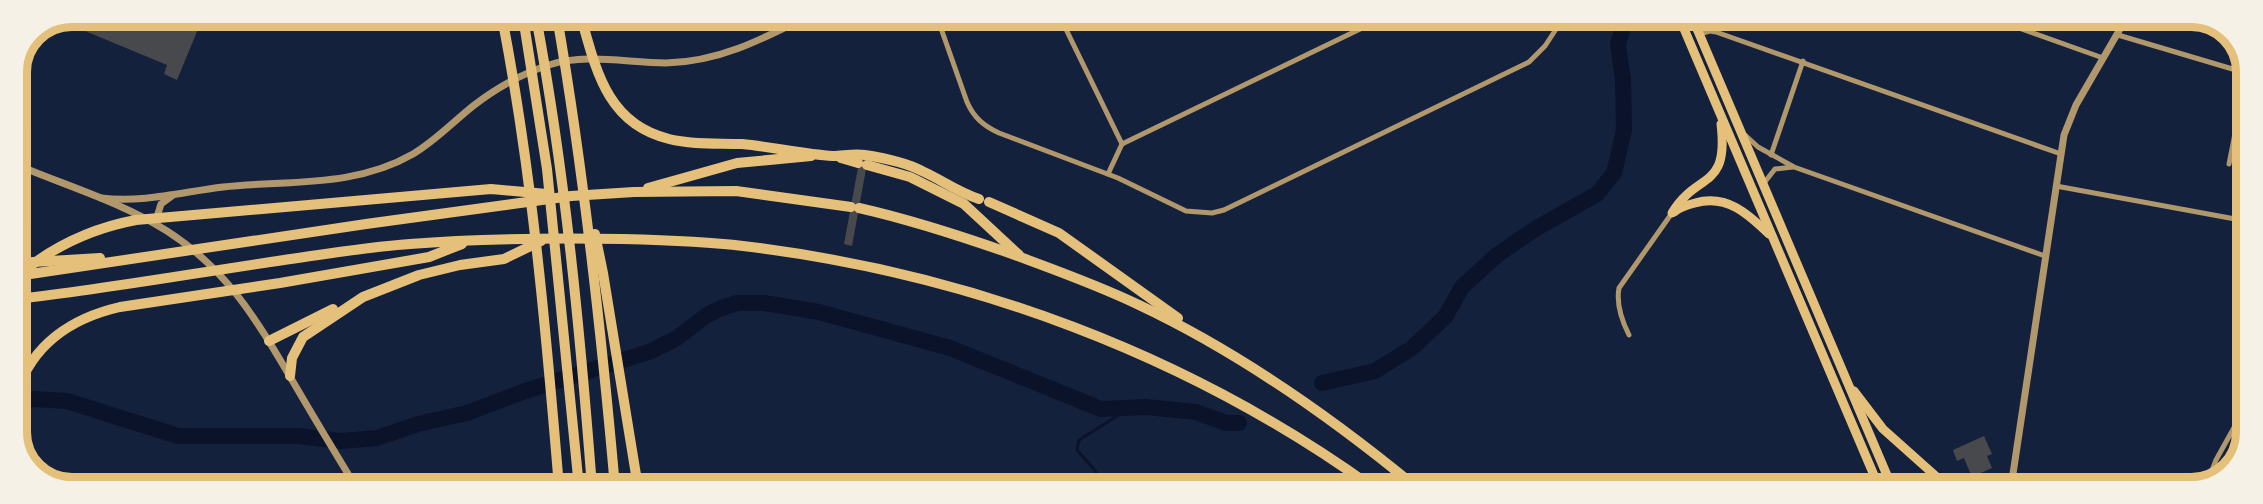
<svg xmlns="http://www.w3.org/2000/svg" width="2263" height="504" viewBox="0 0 2263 504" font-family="Mulish,sans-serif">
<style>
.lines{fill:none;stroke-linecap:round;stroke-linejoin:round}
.stream{stroke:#0b132b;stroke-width:3}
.river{stroke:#0b132b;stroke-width:16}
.building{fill:#48494c}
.minor{stroke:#b1986c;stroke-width:5}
.tertiary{stroke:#b1986c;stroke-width:7}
.trunk{stroke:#e5c07b;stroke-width:9}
.motorway{stroke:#e5c07b;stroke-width:10}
.rim{fill:none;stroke:#e5c07b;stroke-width:8}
</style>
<rect width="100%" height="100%" fill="#14213d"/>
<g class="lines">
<polyline class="stream" points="1105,487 1094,469 1077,450 1079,440 1130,408"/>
<g class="river">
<polyline points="1322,383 1375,371 1412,348 1445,317 1462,287 1497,255 1535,229 1597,194 1614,173 1624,130 1623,80 1618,44 1626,17"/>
<polyline points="17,404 32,399 67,401 178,436 298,436 341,441 377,438 418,424 467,413 525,391 651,351 677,338 707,315 721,308 737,303 764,303 819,312 950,348 1101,409 1146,407 1196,412 1226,423 1239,423"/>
</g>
</g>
<g class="building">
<polygon points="72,16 203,17 177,80 164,74 167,65 61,21"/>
<polygon points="860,157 868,158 852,246 844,244"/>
<polygon points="1984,436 1992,454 1987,456 1992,468 1972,477 1964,458 1957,461 1953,450"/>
<polygon points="155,476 231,485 231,487 138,487"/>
</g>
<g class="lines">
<g class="minor">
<path d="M937 17 967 102C974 118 984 126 999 133L1118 178 1186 211 1212 213 1224 210 1529 62 1545 46 1564 17"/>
<polyline points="1060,17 1122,144"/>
<polyline points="1988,17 2103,58"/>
<polyline points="1699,34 1710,31 1716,32 2061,154"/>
<polyline points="2118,35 2246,73"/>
<polyline points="1745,135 1758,147 1794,167 2045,256"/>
<polyline points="1771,155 1803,61"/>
<polyline points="2229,164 2246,78"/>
<polyline points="1108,174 1122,144 1385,17"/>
<polyline points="1764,183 1775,169 1793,167"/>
<polyline points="2056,186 2246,221"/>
<path d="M1629 335C1622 321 1616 304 1619 288L1672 213"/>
<polyline points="2208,481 2216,460 2246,406"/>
</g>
<g class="tertiary">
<path d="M17 165C67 186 121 202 167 231 228 270 257 321 292 380 313 416 334 451 356 487"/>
<path d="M101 198C143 203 182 192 223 187 288 180 354 188 413 154 435 141 453 122 473 106 496 88 521 74 549 65 587 53 627 63 666 63 718 62 761 40 806 17"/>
<polyline points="156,220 161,204 172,196"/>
<polyline points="2011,487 2064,135 2076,105 2127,17"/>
</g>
<g class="trunk">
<polyline points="1679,17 1879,487"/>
<polyline points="1692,17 1892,487"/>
<path d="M1674 212C1680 207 1687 205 1695 203 1727 194 1748 214 1769 234"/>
<path d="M1672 213C1697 171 1729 191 1721 124"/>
<polyline points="1854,391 1883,429 1948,487"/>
<polyline points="1910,487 1918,481 1943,484"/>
</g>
<g class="motorway">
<path d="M502 17C532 172 546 330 559 487"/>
<polyline points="523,17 547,169 579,487"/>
<path d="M536 17C565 172 580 330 592 487"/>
<path d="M557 17C584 172 601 329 615 487"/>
<path d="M581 17C596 70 607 124 669 139 693 145 718 143 742 144 773 147 803 154 833 156 843 156 854 153 865 155 884 158 905 162 922 171 942 180 958 192 979 199"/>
<polyline points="841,158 858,163"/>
<polyline points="867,165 910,177 964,204 1019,255"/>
<polyline points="648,188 737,163 811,156"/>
<polyline points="989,202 1059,233 1178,318"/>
<path d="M859 208C912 220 961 236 1012 254 1055 270 1098 285 1139 305 1239 352 1331 417 1416 487"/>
<polyline points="595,234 603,273 638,487"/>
<polyline points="17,263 100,258"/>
<path d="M20 274C54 246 93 228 136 220L491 189 547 194"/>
<polyline points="17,276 366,224 571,196 634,192 736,191 851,207"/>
<path d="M17 299C106 289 195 273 284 260 326 254 368 247 410 244 481 238 552 238 623 239 663 240 703 241 743 246 969 273 1187 354 1372 487"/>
<polyline points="269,341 333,309"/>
<polyline points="290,376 292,358 303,337 363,297 419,275 460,265 504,259 541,241"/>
<path d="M17 392C33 344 72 318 120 307L280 283 429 257 462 244"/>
<polyline points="1668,487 1708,487"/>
</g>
</g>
<path d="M0 0H2263V504H0ZM72 27H2191A45 45 0 0 1 2236 72V432A45 45 0 0 1 2191 477H72A45 45 0 0 1 27 432V72A45 45 0 0 1 72 27Z" fill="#f6f1e7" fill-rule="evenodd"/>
<path class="rim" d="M72 27H2191A45 45 0 0 1 2236 72V432A45 45 0 0 1 2191 477H72A45 45 0 0 1 27 432V72A45 45 0 0 1 72 27Z"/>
</svg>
